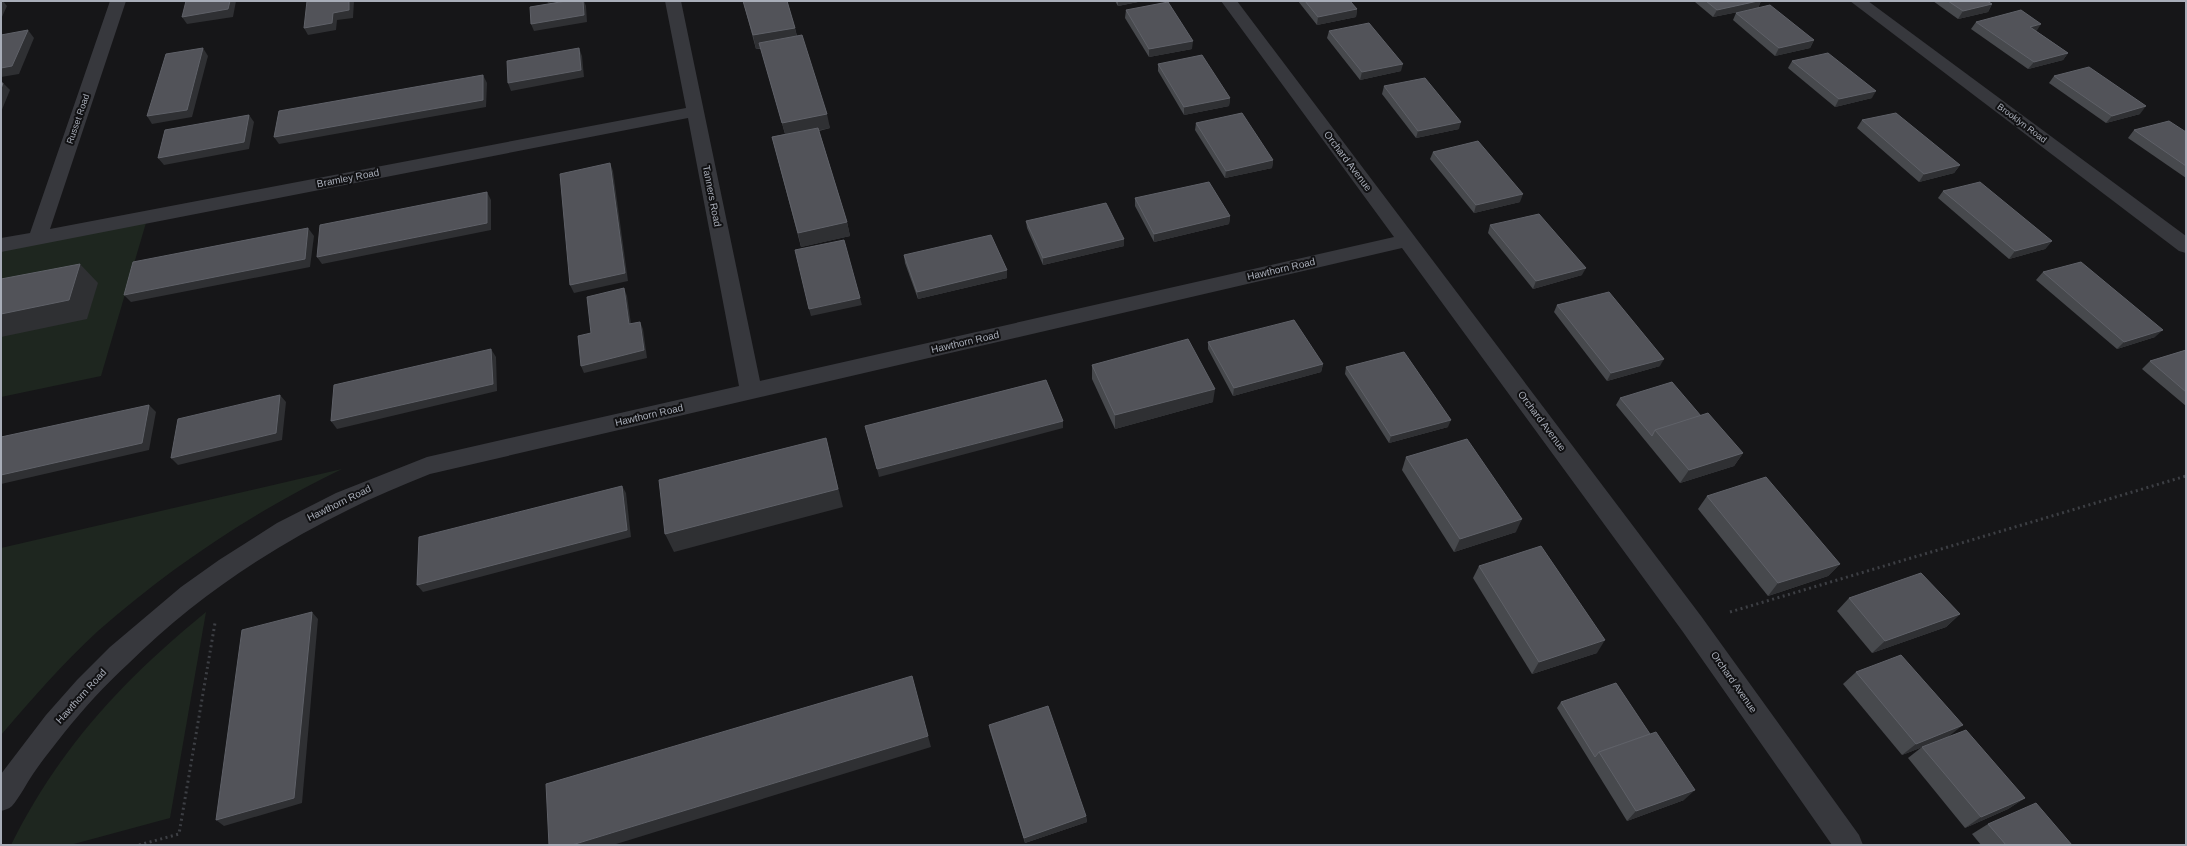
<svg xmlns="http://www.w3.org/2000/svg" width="2187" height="846" viewBox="0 0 2187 846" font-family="Arial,sans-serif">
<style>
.green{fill:#1e261f}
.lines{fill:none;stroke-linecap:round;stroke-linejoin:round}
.path{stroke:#3d3f44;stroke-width:3;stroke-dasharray:2 3.5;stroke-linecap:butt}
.minor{fill:#37383d;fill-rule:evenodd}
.tertiary{fill:#37383d;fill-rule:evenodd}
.wall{fill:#47494d}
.shaded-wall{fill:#2f3033}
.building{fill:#525359;stroke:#5f6168}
.labels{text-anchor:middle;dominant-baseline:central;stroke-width:4;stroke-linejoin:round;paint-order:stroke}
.far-street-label{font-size:9px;fill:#a8adb8;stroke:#111113}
.street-label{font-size:10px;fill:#a8adb8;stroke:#111113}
</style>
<rect width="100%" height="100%" fill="#161618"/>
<g class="green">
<polygon points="148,216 101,376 1,397 1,245"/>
<path d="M342 469C253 512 172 566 98 631 63 663 32 699 1 735V548Z"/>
<path d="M206 612 170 818 70 845H11C59 748 123 680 206 612Z"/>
</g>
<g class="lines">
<g class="path">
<polyline points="1730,612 2186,476"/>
<polyline points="139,845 179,834 215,623"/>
</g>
<path class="minor" d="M110 1H126L50 229 686 108 665 1H681L760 381 1394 237 1221 1H1237L1701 616 1859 835 1863 845H1832L1683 632 1402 248 430 474C317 518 214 579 128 664 105 685 84 708 64 733 54 746 43 759 33 774 26 784 20 797 12 806 9 809 4 810 1 811V774L46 715 77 680 110 647 181 587 219 560 277 523 336 493 427 457 739 386 688 118 1 252V238L30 233Z"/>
<polygon class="tertiary" points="1850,1 1868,1 2186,236 2186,253 2179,251"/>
</g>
<g class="wall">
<polygon points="743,1 787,1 795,28 797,36 830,128 819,131 847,222 850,236 801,247 772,137 785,134 761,49 756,49"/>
<polygon points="1115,1 1143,1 1118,6"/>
<polygon points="1298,1 1350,1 1357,9 1356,17 1317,25"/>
<polygon points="1696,1 1761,1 1758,8 1713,17 1695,2"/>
<polygon points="1933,1 1987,1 1992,4 1988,12 1958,19"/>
<polygon points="1126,10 1192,49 1149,57 1125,18"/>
<polygon points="1736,13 1814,40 1810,48 1775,56 1733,20"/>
<polygon points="1976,22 2036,31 2068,53 2063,60 2028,69 1971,29"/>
<polygon points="1329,31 1401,71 1360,80 1327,38"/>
<polygon points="1792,61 1872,98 1835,107 1788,68"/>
<polygon points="1158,64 1230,98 1229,106 1184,115 1158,71"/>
<polygon points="2054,76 2140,114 2106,123 2049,83"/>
<polygon points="1384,86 1459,129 1416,138 1382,94"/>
<polygon points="1862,120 1960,165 1954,173 1919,182 1857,128"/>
<polygon points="1196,123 1273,160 1272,168 1225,178 1195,130"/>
<polygon points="2134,130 2186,132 2186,178 2128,138"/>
<polygon points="1433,152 1520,202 1474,213 1430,159"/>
<polygon points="1943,191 2052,241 2045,249 2009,259 1938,198"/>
<polygon points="1135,198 1230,216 1229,224 1154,242 1135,206"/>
<polygon points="1026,221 1124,239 1124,246 1043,265 1027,228"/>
<polygon points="1490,225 1582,275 1533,289 1488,233"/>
<polygon points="904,255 1007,278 918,299 905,263"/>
<polygon points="2043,272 2155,337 2117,349 2036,280"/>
<polygon points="1557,305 1660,366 1607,381 1554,312"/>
<polygon points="1208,342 1323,364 1321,372 1233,396 1208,349"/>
<polygon points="2186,350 2186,406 2142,369 2150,361"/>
<polygon points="1092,365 1213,402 1115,429 1092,379"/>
<polygon points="1346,367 1448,427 1389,443 1345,374"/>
<polygon points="1620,398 1701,416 1743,453 1734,466 1680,483 1616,405"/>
<polygon points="1406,457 1516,532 1454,552 1402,470"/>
<polygon points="1707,496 1840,564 1828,576 1768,596 1698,509"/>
<polygon points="1479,566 1597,653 1532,674 1473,578"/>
<polygon points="1849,598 1960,614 1946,627 1872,653 1837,611"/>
<polygon points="1856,672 1948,737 1902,755 1843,684"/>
<polygon points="1561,702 1684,800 1627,821 1557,708"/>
<polygon points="989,725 1086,816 1087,822 1025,843 990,731"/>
<polygon points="1922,747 2025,798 2008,809 1965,828 1908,758"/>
<polygon points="1988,824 2072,845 1981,845 1972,834"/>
</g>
<g class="shaded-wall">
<polygon points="1,1 3,1 7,6 1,19"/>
<polygon points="230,1 236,1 233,17 187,24 182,17"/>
<polygon points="349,1 354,1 353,18 337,20 336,30 308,35 304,28 333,13"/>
<polygon points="547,1 560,1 548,3"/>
<polygon points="583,1 584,1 586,6 587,22 534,31 531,24"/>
<polygon points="1118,1 1143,1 1118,6"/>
<polygon points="1758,1 1761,1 1758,8 1713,17 1717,10"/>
<polygon points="1992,4 1988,12 1958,19 1963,11"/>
<polygon points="1357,9 1356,17 1317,25 1318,17"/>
<polygon points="2041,24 2036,32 2030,27"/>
<polygon points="795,28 798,42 756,49 753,35"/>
<polygon points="28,30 34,38 19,74 1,77 1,68"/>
<polygon points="1814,40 1810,48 1775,56 1779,48"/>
<polygon points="1193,41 1192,49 1149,57 1149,49"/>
<polygon points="203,48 208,56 192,117 152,124 147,116"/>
<polygon points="579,48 582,56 584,77 511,91 508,83"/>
<polygon points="2068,53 2063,60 2028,69 2034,62"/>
<polygon points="1403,64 1401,71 1360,80 1362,72"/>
<polygon points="483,75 487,83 486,107 279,144 274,137"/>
<polygon points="3,83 10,90 1,112 1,89"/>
<polygon points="1876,91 1872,98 1835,107 1839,99"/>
<polygon points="1230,98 1229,106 1184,115 1184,107"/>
<polygon points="2146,106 2140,114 2106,123 2112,116"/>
<polygon points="827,114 830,128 786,137 782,123"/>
<polygon points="249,115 254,122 249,149 164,165 158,158"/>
<polygon points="1461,122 1459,129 1416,138 1418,131"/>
<polygon points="1273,160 1272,168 1225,178 1226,171"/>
<polygon points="610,163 613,171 628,281 574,293 570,285"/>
<polygon points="1960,165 1954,173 1919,182 1924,174"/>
<polygon points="487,192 491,200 491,230 322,264 317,257"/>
<polygon points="1523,194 1520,202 1474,213 1476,205"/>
<polygon points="1230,216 1229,224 1154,242 1154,234"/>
<polygon points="847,222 850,236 801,247 798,233"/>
<polygon points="308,228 314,236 310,267 131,302 124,295"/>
<polygon points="1124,239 1124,246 1043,265 1043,258"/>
<polygon points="2052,241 2045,249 2009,259 2015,251"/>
<polygon points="80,264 98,283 87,319 1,337 1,314"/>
<polygon points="1586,268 1582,275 1533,289 1536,281"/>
<polygon points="1007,270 1007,278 918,299 917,292"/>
<polygon points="624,288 627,296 632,331 629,324"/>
<polygon points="860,298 862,305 811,316 809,309"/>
<polygon points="640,322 643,329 647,358 584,373 581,366"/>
<polygon points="2163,330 2155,337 2117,349 2124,342"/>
<polygon points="491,349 496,357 497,391 337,429 331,421"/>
<polygon points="1664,359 1660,366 1607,381 1611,373"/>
<polygon points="1323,364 1321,372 1233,396 1234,388"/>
<polygon points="1215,389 1213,402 1115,429 1115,415"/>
<polygon points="280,395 286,402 282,440 178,465 171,458"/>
<polygon points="149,405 156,412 149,450 1,484 1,475"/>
<polygon points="1451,420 1448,427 1389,443 1391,436"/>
<polygon points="1063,421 1063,428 879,477 877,469"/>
<polygon points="826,438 843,507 674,552 665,534"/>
<polygon points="1743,453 1734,466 1680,483 1689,470"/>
<polygon points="622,486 626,493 631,537 423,592 417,585"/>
<polygon points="1522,519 1516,532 1454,552 1460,539"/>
<polygon points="1840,564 1828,576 1768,596 1778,583"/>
<polygon points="312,612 318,619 302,803 224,826 216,820"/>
<polygon points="1960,614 1946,627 1872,653 1885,641"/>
<polygon points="1605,640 1597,653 1532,674 1539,662"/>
<polygon points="1963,725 1948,737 1902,755 1916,744"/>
<polygon points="928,736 931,747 613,845 572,845"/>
<polygon points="1695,790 1684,800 1627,821 1636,811"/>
<polygon points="2025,798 2008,809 1965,828 1981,817"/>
<polygon points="1086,816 1087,822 1025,843 1024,838"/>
</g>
<g class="building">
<polygon points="186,1 230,1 228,9 182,17"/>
<polygon points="307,1 349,1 349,10 333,13 332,23 304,28"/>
<polygon points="566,1 583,1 584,15 531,24 530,7"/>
<polygon points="743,1 787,1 795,28 753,35"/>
<polygon points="1305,1 1350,1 1357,9 1318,17"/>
<polygon points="1706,1 1758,1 1717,10"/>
<polygon points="1948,1 1987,1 1992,4 1963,11"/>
<polygon points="1168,2 1193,41 1149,49 1126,10"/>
<polygon points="1770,5 1814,40 1779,48 1736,13"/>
<polygon points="2021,10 2041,24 2030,27 2068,53 2034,62 1976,22"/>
<polygon points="1369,23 1403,64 1362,72 1329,31"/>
<polygon points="28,30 12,66 1,68 1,35"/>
<polygon points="802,35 827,114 782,123 759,43"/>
<polygon points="203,48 187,110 147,116 166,54"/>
<polygon points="579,48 581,70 508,83 507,61"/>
<polygon points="1828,53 1876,91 1839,99 1792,61"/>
<polygon points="1202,55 1230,98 1184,107 1158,64"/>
<polygon points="2089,67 2146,106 2112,116 2054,76"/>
<polygon points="483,75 483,100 274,137 279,111"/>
<polygon points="1425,78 1461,122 1418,131 1384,86"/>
<polygon points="1,83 3,83 1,89"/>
<polygon points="1242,113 1273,160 1226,171 1196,123"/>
<polygon points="1896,113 1960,165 1924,174 1862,120"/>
<polygon points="249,115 244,142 158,158 165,130"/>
<polygon points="2169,121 2186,132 2186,166 2134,130"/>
<polygon points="818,128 847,222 798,233 772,137"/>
<polygon points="1478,141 1523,194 1476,205 1433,152"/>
<polygon points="610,163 625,273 570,285 560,174"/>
<polygon points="1209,182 1230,216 1154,234 1135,198"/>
<polygon points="1980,182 2052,241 2015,251 1943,191"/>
<polygon points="487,192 487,223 317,257 320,225"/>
<polygon points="1106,203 1124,239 1043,258 1026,221"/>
<polygon points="1539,214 1586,268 1536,281 1490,225"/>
<polygon points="308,228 305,259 124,295 133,262"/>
<polygon points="991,235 1007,270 917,292 904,255"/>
<polygon points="844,240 860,298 809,309 795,250"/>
<polygon points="2081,262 2163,330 2124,342 2043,272"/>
<polygon points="80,264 69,300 1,314 1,279"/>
<polygon points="624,288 629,324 640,322 644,350 581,366 578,336 591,333 587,297"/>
<polygon points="1609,292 1664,359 1611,373 1557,305"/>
<polygon points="1294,320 1323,364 1234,388 1208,342"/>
<polygon points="1188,339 1215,389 1115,415 1092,365"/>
<polygon points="491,349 493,384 331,421 334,385"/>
<polygon points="2186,350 2186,392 2150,361"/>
<polygon points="1404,352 1451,420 1391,436 1346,367"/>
<polygon points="1046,380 1063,421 877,469 865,426"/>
<polygon points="1672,382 1701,416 1655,430 1652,436 1620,398"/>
<polygon points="280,395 276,433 171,458 178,419"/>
<polygon points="149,405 142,443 1,475 1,437"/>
<polygon points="1708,413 1743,453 1689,470 1655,430"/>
<polygon points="826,438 838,489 665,534 659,480"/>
<polygon points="1467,439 1522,519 1460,539 1406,457"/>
<polygon points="1766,477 1840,564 1778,583 1707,496"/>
<polygon points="622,486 627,530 417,585 419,537"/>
<polygon points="1541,546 1605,640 1539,662 1479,566"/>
<polygon points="1921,573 1960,614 1885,641 1849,598"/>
<polygon points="312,612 294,798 216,820 242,630"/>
<polygon points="1901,655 1963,725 1916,744 1856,672"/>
<polygon points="912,676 928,736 572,845 549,845 546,784"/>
<polygon points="1616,683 1650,734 1599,752 1595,757 1561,702"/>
<polygon points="1048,706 1086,816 1024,838 989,725"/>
<polygon points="1966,730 2025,798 1981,817 1922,747"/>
<polygon points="1656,732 1695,790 1636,811 1599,752"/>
<polygon points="2036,803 2072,845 2006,845 1988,824"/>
</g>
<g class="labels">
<g class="far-street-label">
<text transform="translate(78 119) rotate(-71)">Russet Road</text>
<text transform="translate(2022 123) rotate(37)">Brooklyn Road</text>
</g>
<g class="street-label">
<text transform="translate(1348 161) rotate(53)">Orchard Avenue</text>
<text transform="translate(348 178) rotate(-11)">Bramley Road</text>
<text transform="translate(712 196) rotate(79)">Tanners Road</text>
<text transform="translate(1281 269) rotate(-13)">Hawthorn Road</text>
<text transform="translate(965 342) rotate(-13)">Hawthorn Road</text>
<text transform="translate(649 415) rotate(-13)">Hawthorn Road</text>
<text transform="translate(1542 421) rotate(53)">Orchard Avenue</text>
<text transform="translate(339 503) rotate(-26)">Hawthorn Road</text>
<text transform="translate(1734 682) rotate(55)">Orchard Avenue</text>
<text transform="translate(81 696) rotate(-48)">Hawthorn Road</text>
</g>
</g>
<rect width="2187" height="846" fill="none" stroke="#a8adb8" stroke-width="4"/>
</svg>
